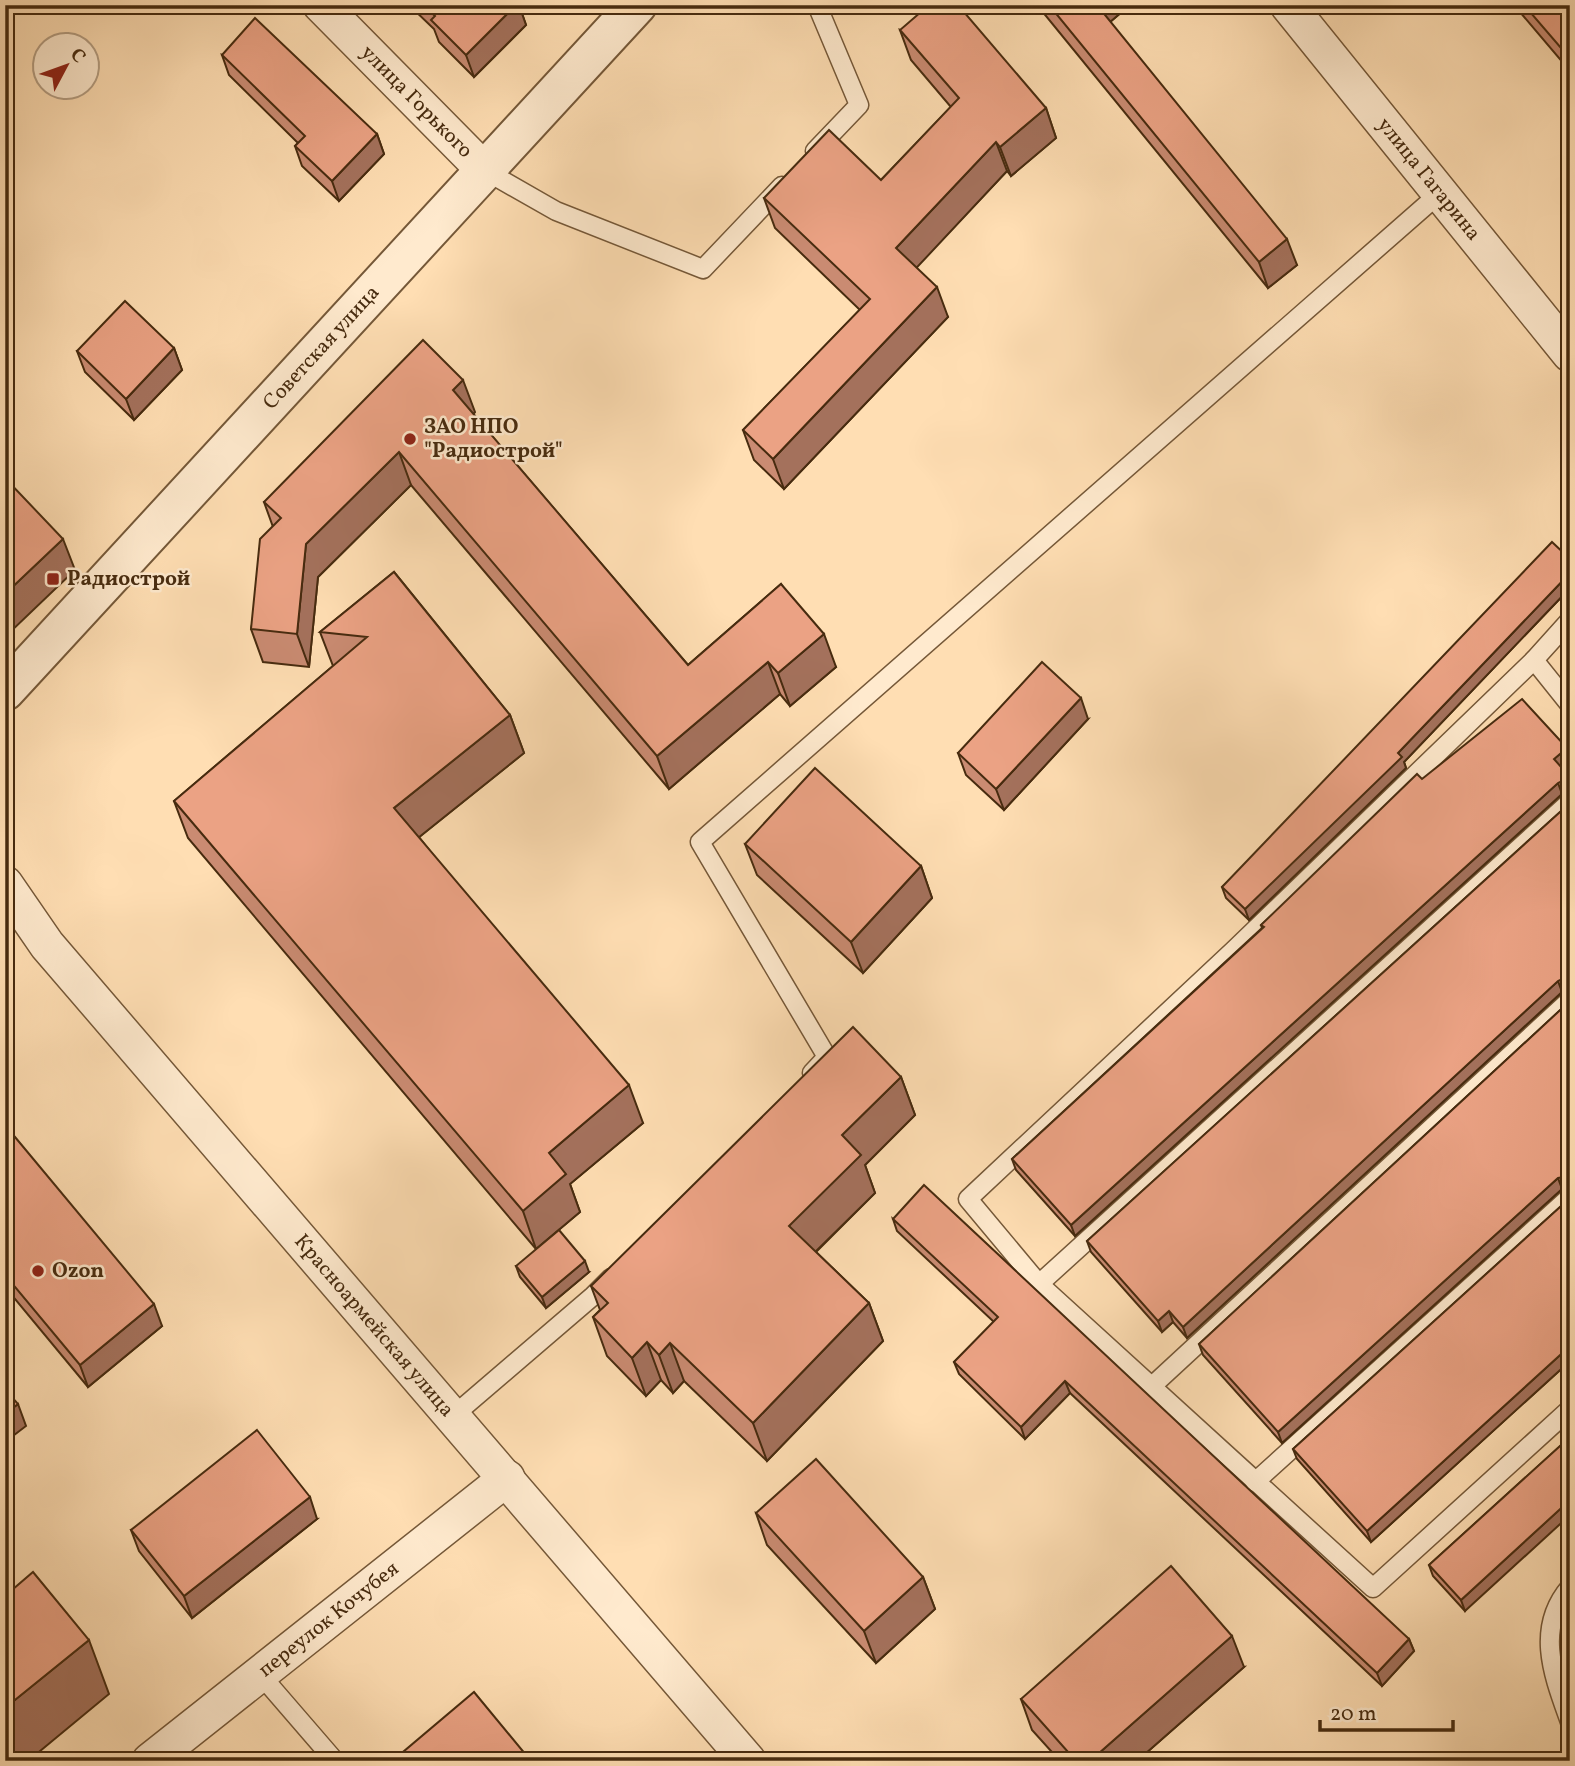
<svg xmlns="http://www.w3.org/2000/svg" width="1575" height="1766" viewBox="0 0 1575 1766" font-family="Vollkorn,serif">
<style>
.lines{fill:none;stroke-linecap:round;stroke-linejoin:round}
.service-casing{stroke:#755838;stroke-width:21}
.minor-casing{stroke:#755838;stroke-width:38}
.tertiary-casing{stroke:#755838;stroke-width:42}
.service{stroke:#ffeace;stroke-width:18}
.minor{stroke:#ffeace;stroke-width:35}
.tertiary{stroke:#ffeace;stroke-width:38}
.wall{fill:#ca8b72;stroke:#472b0f;stroke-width:2}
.shaded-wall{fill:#a4715c;stroke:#472b0f;stroke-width:2}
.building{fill:#eba284;stroke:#472b0f;stroke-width:2}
.poi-dot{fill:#8f2418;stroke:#ffeace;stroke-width:2.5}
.labels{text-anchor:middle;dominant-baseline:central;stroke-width:5;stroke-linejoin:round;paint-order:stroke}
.street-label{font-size:21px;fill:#472b0f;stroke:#ffeace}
.poi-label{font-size:21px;font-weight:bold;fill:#472b0f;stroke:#ffeace;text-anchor:start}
</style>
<rect width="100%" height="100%" fill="#ffdeb3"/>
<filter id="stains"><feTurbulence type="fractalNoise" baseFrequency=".00286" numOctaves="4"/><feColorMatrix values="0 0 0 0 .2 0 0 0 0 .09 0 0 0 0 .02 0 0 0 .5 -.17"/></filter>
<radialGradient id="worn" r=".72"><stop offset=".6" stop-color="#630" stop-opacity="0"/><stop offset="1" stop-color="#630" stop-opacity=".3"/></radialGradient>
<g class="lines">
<g class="service-casing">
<g id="service">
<polyline points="815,151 859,105 817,5"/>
<polyline points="484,170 556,211 703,269 782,186"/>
<polyline points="1570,620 1534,660 1234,950 968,1199 1039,1284 1373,1588 1570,1409"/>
<polyline points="1534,660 1570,705"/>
<polyline points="812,1073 827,1057 700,842 1440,193"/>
<polyline points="1039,1284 1570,802"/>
<polyline points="1151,1387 1570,1000"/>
<polyline points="453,1416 593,1296 611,1278"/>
<polyline points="1255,1482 1570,1197"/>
<path d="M1570 1587C1534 1629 1554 1677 1570 1722"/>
<polyline points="259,1673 335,1761"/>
</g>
</g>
<g class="minor-casing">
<g id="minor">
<path id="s1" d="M321 5 484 170"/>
<path id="s2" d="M1288 5 1570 354"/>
<path id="s3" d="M5 884 47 945 748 1761"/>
<path id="s4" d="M150 1761 507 1478"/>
</g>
</g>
<g class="tertiary-casing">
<g id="tertiary">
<path id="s5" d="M5 691 637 5"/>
</g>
</g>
<use href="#service" class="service"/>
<use href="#minor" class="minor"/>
<use href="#tertiary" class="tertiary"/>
</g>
<g class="wall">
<polygon points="409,5 519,5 526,25 474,77 439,42 434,29"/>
<polygon points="1037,5 1130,5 1110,22 1297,265 1268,288"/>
<polygon points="1514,5 1570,5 1570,71"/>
<polygon points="900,30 1046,108 1056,138 1011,176 1007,171 916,267 948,317 784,489 754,460 743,430 860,310 775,228 764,198 881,180 951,107 911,60"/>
<polygon points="222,55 377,134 384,154 339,201 302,166 295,146 298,143 229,75"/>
<polygon points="174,348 182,370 134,420 85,372 77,351"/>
<polygon points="475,412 473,414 688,665 781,584 836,667 790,706 780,694 669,789 411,485 318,577 309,667 263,662 251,629 273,527 264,502"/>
<polygon points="1570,559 1570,588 1404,762 1406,768 1249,920 1226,898 1222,887"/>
<polygon points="394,572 510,715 524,753 419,837 643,1123 570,1184 580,1212 536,1249 188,838 174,801 333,666 320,632"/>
<polygon points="1088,719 1004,810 966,775 958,753"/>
<polygon points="1567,748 1570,760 1561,767 1570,782 1570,791 1568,791 1562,794 1075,1236 1016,1170 1012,1159 1262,928 1261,925 1422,779"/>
<polygon points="1570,803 1570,989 1568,989 1562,992 1187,1338 1173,1322 1162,1332 1091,1252 1087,1241"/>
<polygon points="745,844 921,866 932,898 863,973 757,875"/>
<polygon points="1570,1001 1570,1187 1562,1189 1282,1443 1203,1355 1199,1344"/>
<polygon points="901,1077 915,1115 865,1165 875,1193 816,1252 869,1303 883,1341 767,1461 684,1381 673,1393 661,1380 646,1396 607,1356 593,1317 600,1310 591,1286"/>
<polygon points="5,1125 162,1326 88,1387 5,1287"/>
<polygon points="1570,1198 1570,1361 1371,1542 1297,1459 1293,1449"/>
<polygon points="893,1219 1409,1639 1414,1651 1382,1686 1070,1393 1025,1439 959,1374 954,1362 994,1322 897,1231"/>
<polygon points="516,1266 589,1272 546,1308 520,1277"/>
<polygon points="1570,1437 1465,1611 1433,1576 1429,1565"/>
<polygon points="756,1513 923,1577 935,1609 876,1663 767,1545"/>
<polygon points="317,1519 192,1618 139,1551 131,1530"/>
<polygon points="1244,1667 1137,1761 1060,1761 1032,1730 1021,1699"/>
</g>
<g class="shaded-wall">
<polygon points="516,5 519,5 526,25 474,77 466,55"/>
<polygon points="1095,5 1130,5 1103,28"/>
<polygon points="1570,52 1570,64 1567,55"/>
<polygon points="1046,108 1056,138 1011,176 1000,147"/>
<polygon points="377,134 384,154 339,201 332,181"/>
<polygon points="996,142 1007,171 907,278 896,248"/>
<polygon points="1287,239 1297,265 1268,288 1259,262"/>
<polygon points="937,287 948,317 784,489 773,459"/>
<polygon points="174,348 182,370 134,420 126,399"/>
<polygon points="463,380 475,412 465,423 453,390"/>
<polygon points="399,452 411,485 318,577 309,667 297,634 306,544"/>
<polygon points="63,539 75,570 5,637 5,594"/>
<polygon points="1570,573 1570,588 1404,762 1406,768 1249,920 1245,909 1398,753"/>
<polygon points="824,634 836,667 790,706 778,673"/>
<polygon points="768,662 780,694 669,789 657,756"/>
<polygon points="1081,698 1088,719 1004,810 996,789"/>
<polygon points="510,715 524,753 408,846 394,808"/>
<polygon points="1567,748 1570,760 1558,770 1554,759"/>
<polygon points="1558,783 1562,794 1075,1236 1071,1225"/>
<polygon points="921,866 932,898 863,973 851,942"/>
<polygon points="1558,981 1562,992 1187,1338 1183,1327"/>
<polygon points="901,1077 915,1115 865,1165 875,1193 803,1264 789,1226 842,1135"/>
<polygon points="629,1085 643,1123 570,1184 580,1212 536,1249 523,1211 549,1153"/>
<polygon points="1558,1178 1562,1189 1282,1443 1278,1432"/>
<polygon points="585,1261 589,1272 546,1308 542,1297"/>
<polygon points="869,1303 883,1341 767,1461 753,1423"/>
<polygon points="154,1304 162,1326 88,1387 80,1365"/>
<polygon points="1169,1311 1173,1322 1162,1332 1158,1321"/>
<polygon points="647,1342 661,1380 646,1396 632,1358"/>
<polygon points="670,1343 684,1381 673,1393 659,1355"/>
<polygon points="1570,1346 1570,1361 1371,1542 1367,1531"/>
<polygon points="1065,1381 1070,1393 1025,1439 1021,1427"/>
<polygon points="18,1404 26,1426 5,1442 5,1414"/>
<polygon points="310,1497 317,1519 192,1618 184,1596"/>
<polygon points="1570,1500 1570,1515 1465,1611 1461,1600"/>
<polygon points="923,1577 935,1609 876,1663 864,1631"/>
<polygon points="1232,1636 1244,1667 1137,1761 1090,1761"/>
<polygon points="1409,1639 1414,1651 1382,1686 1377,1673"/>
<polygon points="89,1640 109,1694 28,1761 5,1761 5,1708"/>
</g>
<g class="building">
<polygon points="424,5 516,5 466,55 431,20 435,16"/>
<polygon points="929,5 958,5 1046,108 1000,147 996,142 896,248 937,287 773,459 743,430 870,299 764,198 829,130 881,180 959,98 900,30"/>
<polygon points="1049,5 1097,5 1287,239 1259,262"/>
<polygon points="1524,5 1570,5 1570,52 1567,55"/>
<polygon points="255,18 377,134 332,181 295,146 305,136 222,55"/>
<polygon points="125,301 174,348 126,399 77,351"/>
<polygon points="423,340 463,380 453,390 688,665 781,584 824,634 778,673 768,662 657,756 399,452 306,544 297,634 251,629 260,539 281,518 264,502"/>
<polygon points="5,478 63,539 5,594"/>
<polygon points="1552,542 1570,559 1570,573 1398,753 1402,757 1245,909 1222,887"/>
<polygon points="394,572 510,715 394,808 629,1085 549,1153 566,1174 523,1211 174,801 367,637 320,632"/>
<polygon points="1042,662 1081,698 996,789 958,753"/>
<polygon points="1522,699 1567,748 1554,759 1570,777 1570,782 1564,780 1558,783 1071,1225 1012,1159 1264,927 1261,925 1417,774 1422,779"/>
<polygon points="815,768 921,866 851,942 745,844"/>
<polygon points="1570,803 1570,980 1564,978 1558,981 1183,1327 1169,1311 1158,1321 1087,1241"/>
<polygon points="1570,1001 1570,1176 1558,1178 1278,1432 1199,1344"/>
<polygon points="853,1027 901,1077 842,1135 861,1155 789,1226 869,1303 753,1423 670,1343 659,1355 647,1342 632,1358 593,1317 608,1303 591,1286"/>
<polygon points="5,1125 154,1304 80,1365 5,1275"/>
<polygon points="924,1185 1409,1639 1377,1673 1065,1381 1021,1427 954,1362 998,1317 893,1219"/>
<polygon points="1570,1198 1570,1346 1367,1531 1293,1449"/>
<polygon points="559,1230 585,1261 542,1297 516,1266"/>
<polygon points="5,1389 18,1404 5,1414"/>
<polygon points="257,1430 310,1497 184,1596 131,1530"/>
<polygon points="1570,1437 1570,1500 1461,1600 1429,1565"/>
<polygon points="816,1459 923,1577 864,1631 756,1513"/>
<polygon points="1171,1566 1232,1636 1090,1761 1076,1761 1021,1699"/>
<polygon points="33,1572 89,1640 5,1708 5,1596"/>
<polygon points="474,1692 531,1761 410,1761 403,1752"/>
</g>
<g class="poi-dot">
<circle cx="410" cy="439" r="7"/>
<rect x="46" y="572" width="14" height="14" rx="3.5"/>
<circle cx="38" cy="1271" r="7"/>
</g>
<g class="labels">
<g class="street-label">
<text stroke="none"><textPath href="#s1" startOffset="136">улица Горького</textPath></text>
<text stroke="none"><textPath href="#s2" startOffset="224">улица Гагарина</textPath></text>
<text stroke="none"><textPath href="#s5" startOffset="467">Советская улица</textPath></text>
<text stroke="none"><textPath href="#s3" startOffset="576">Красноармейская улица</textPath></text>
<text stroke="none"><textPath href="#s4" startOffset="228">переулок Кочубея</textPath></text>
</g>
<g class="poi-label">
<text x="424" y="427">ЗАО НПО<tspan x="424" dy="24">"Радиострой"</tspan></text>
<text x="67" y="579">Радиострой</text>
<text x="52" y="1271">Ozon</text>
</g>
</g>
<rect width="1575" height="1766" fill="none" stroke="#ffdeb3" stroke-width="28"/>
<rect x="7" y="7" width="1561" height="1752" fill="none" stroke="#472b0f" stroke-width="3.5"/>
<rect x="14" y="14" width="1547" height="1738" fill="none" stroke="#472b0f" stroke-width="2"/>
<g transform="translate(66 66) rotate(49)"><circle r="33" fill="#ffeace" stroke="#b59e82" stroke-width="2"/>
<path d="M0-5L12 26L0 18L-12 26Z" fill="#8f2418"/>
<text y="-10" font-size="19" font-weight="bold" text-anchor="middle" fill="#472b0f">С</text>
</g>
<path d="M1320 1720v10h133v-10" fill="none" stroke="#472b0f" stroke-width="3.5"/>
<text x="1330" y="1720" font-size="21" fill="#472b0f" stroke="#ffeace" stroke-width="5" paint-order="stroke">20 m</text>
<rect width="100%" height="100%" filter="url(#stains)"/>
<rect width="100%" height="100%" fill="url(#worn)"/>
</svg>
